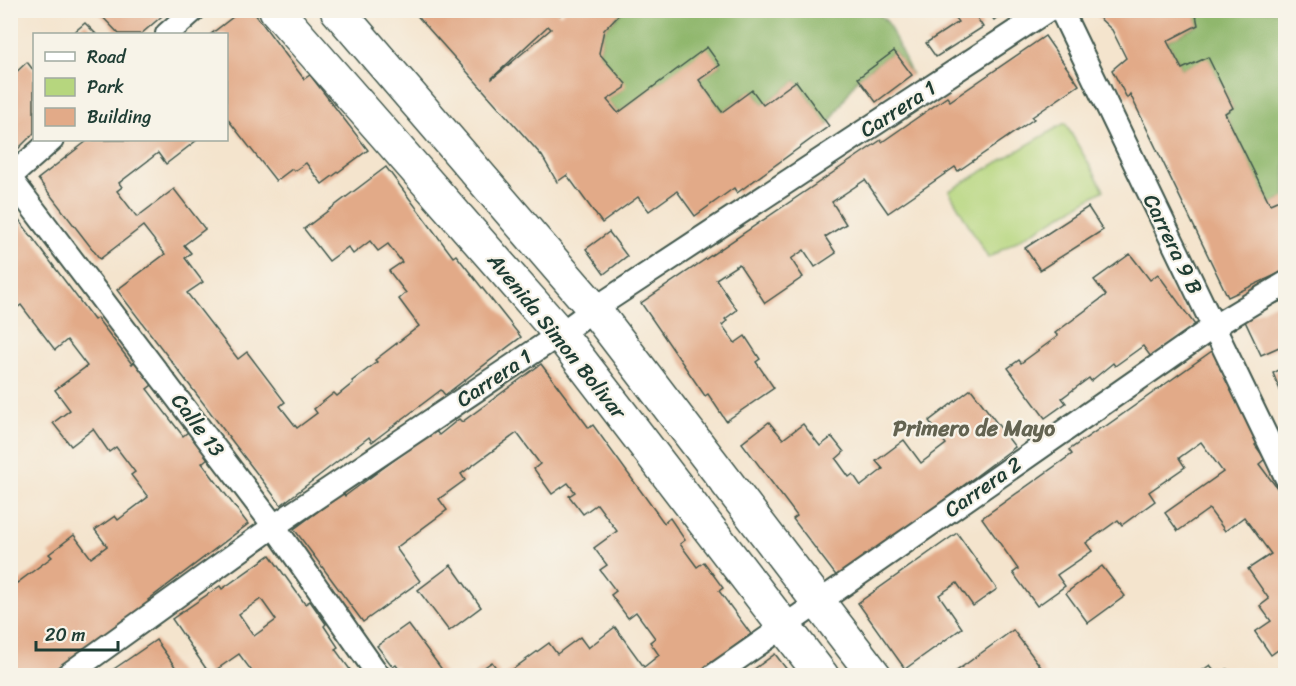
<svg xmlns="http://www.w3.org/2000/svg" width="1296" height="686" viewBox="0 0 1296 686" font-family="Sriracha,sans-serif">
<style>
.green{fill:#b6d67e;stroke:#6a8a59;stroke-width:1.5}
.forest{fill:#90b76d;stroke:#587a50;stroke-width:1.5}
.building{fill:#e2aa88;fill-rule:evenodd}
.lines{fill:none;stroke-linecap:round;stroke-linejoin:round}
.street-casing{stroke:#3f564b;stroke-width:26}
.secondary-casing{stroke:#3f564b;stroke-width:36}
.street{stroke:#fff;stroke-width:22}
.secondary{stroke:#fff;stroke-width:33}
.labels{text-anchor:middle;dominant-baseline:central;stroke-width:4.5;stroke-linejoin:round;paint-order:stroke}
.street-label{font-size:21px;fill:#1f3d34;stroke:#f7f3e8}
.neighbourhood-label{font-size:22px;font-weight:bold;fill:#636351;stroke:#f7f3e8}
</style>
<rect width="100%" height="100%" fill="#f7f3e8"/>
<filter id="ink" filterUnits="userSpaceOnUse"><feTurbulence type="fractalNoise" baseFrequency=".0167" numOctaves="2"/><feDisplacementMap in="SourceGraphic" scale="12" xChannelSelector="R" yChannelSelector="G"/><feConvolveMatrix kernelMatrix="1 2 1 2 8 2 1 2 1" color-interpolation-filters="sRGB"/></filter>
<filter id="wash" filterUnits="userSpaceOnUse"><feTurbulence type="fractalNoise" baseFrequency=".008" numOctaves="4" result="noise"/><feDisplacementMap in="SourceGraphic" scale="24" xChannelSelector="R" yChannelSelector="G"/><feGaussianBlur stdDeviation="1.35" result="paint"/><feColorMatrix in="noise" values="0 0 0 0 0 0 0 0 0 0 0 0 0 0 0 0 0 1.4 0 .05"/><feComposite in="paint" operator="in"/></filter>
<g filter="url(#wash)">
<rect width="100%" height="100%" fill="#f4e4cd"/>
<polygon class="green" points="1065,123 1104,190 988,258 949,191"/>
<g class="forest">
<polygon points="623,11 876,11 888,23 912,75 894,51 858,78 828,125 796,81 763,105 752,90 722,112 699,80 720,65 707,48 618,113 607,100 624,88 599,53 604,30"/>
<polygon points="1195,11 1285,11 1285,197 1270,204 1225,113 1233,108 1208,58 1182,69 1167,41 1198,25"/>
</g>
<g id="blocks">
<g class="building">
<polygon points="96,10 138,10 141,13 144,10 169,10 141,34 119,34"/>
<polygon points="242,10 252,10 304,79 310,75 368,150 322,184 306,163 294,171 292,169 276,181 226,117 226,34 211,34"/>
<path d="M412 10H556L560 15 565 10H623L604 30 599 53 626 84 625 88 607 100 618 113 707 47 720 65 699 80 722 112 752 90 763 105 796 81 829 126 737 193 734 188 695 216 677 191 649 211 638 197 602 223 567 175 557 182 542 156ZM548 26 551 29 492 79V78Z"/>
<polygon points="953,10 972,10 983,27 936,57 926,43 958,22 951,12"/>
<polygon points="987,10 1006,10 994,20"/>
<polygon points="1091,10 1195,10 1198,25 1167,41 1182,69 1208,57 1233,108 1225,113 1270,204 1286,197 1286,270 1228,297 1130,94 1127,98 1112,70 1126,58 1112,30"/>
<polygon points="85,23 96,34 72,34"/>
<polygon points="1045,36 1079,85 1032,117 1034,119 958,171 955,167 888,213 865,180 832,202 846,224 825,237 836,253 815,267 804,250 791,259 803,277 765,303 739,264 716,279 737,310 725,319 727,321 722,325 735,343 745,336 760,359 756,362 774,388 726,421 708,394 705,396 641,303 881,140 882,142 947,97 950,101"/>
<polygon points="894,51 912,75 876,102 858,78"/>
<polygon points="27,62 34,71 34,133 14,153 10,149 10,78"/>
<polygon points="85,140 197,140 166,164 158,153 119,183 122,187 117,191 137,217 174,189 205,229 184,245 191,253 185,258 203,282 187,293 238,359 247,352 285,402 280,406 297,428 317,413 314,409 334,393 337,396 353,383 352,381 377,362 375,360 419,326 399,299 406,293 389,271 402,262 388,244 378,251 370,241 353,254 348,247 329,261 304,229 386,167 453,257 456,255 521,337 445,395 441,390 372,442 369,437 281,505 117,290 165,254 143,226 100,259 38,179 87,141"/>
<polygon points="1088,207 1103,230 1040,270 1025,248"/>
<polygon points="17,217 94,320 97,318 132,364 135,361 152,385 147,389 183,436 188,432 208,458 202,463 248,524 148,600 150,603 54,675 10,675 10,579 12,578 17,583 52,557 49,554 74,535 91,558 107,546 95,530 115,516 118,520 148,497 131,475 135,472 116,447 109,452 93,429 71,446 53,423 70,410 55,390 87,366 67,340 55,350 21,305 10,313 10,222"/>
<polygon points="609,232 627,256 604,274 586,249"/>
<polygon points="1130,254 1150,280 1158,274 1195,325 1151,357 1143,346 1115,366 1113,363 1091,381 1089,378 1062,398 1066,403 1045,418 1008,368 1019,360 1021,363 1058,336 1055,333 1106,295 1094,280"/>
<polygon points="1281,301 1286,310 1286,344 1261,355 1244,319"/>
<polygon points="1212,351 1223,367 1220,369 1241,398 1236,401 1254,427 1250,429 1259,442 1255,445 1265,459 1259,464 1286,500 1286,644 1271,655 1255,632 1271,621 1260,606 1269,599 1248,569 1271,554 1244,517 1225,531 1209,509 1178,531 1165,513 1223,472 1201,442 1179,458 1185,467 1149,492 1155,501 1122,525 1118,520 1086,543 1092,551 1057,575 1065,586 1037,606 1013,573 1018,569 982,518 1072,454 1069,450 1102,427 1103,428"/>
<polygon points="541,364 589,428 593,425 664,523 670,518 685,540 680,544 697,567 704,562 723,588 719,591 751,634 696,675 505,675 549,643 557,654 580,637 588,648 615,627 644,667 659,655 650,642 655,638 636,612 628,618 611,595 616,591 600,570 607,565 594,548 617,531 597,504 583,514 569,496 575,492 568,483 552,494 534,469 540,464 517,433 461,474 465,480 439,499 447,510 396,548 420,581 363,622 294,529 343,493 345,496 435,430 439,435 459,419 462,422"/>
<polygon points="1285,367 1285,402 1273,373"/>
<polygon points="971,389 1015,447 900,533 841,582 793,519 797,516 742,443 769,422 783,439 803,424 820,446 832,437 844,452 836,459 849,477 853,474 861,486 883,469 876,461 904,440 921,463 946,444 929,421"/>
<polygon points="957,533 997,589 973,606 957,583 939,595 962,628 905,669 858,603"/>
<path d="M270 555 305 604 310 601 326 624 324 626 338 647 335 649 354 675H251L254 674 239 654 210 674 207 670 172 619 220 586 222 589ZM261 599 276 620 254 636 239 614Z"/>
<polygon points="451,565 481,607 449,631 418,590"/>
<polygon points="1102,566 1125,596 1088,623 1066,593"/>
<polygon points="408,624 423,644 446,675 403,675 396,665 393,667 377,646"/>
<polygon points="1013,630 1047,675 951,675"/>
<polygon points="156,640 181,675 105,675 130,658"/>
<polygon points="775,654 791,675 746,675"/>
<polygon points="492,662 501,675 473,675"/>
<polygon points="1210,665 1218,675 1227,669 1232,675 1196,675"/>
<polygon points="1286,665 1286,675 1270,675"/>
</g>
</g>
</g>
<g filter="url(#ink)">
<use href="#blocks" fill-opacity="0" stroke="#3f564b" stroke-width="1.5"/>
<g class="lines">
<g class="street-casing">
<g id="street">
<polyline points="1061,10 1286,477"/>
<polyline points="167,34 194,10"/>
<polyline points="10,177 52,140"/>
<polyline points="10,178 274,526 379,676"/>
<polyline points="66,676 274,526 560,334 594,309 1048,10"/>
<polyline points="713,676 1213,327 1286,283"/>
</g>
</g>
<g class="secondary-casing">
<g id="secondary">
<polyline points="276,10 560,334 822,676"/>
<polyline points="337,10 594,309 875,676"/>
</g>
</g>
<use href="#street" class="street"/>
<use href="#secondary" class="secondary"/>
</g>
</g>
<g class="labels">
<g class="street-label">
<text transform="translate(898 109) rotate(-33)">Carrera 1</text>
<text transform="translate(1173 244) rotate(64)">Carrera 9 B</text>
<text transform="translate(557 336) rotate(51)">Avenida Simon Bolivar</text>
<text transform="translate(494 378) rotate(-34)">Carrera 1</text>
<text transform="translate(198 425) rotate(53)">Calle 13</text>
<text transform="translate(983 487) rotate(-35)">Carrera 2</text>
</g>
<g class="neighbourhood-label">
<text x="974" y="428">Primero de Mayo</text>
</g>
</g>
<rect width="1296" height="686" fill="none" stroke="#f7f3e8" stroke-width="36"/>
<rect x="33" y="33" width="195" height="108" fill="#f7f3e8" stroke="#a1aaa0" stroke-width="1.5"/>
<rect x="45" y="52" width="30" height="9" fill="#ffffff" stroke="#a1aaa0" stroke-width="1.5"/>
<text x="87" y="63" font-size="18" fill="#1f3d34">Road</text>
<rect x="45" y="78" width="30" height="18" fill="#b6d67e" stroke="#a1aaa0" stroke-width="1.5"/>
<text x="87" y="93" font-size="18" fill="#1f3d34">Park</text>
<rect x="45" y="108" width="30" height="18" fill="#e2aa88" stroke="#a1aaa0" stroke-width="1.5"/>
<text x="87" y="123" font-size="18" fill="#1f3d34">Building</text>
<path d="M36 641v9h82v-9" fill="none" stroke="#1f3d34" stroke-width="3"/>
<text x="45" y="641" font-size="18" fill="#1f3d34" stroke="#f7f3e8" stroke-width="4.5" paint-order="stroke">20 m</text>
</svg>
